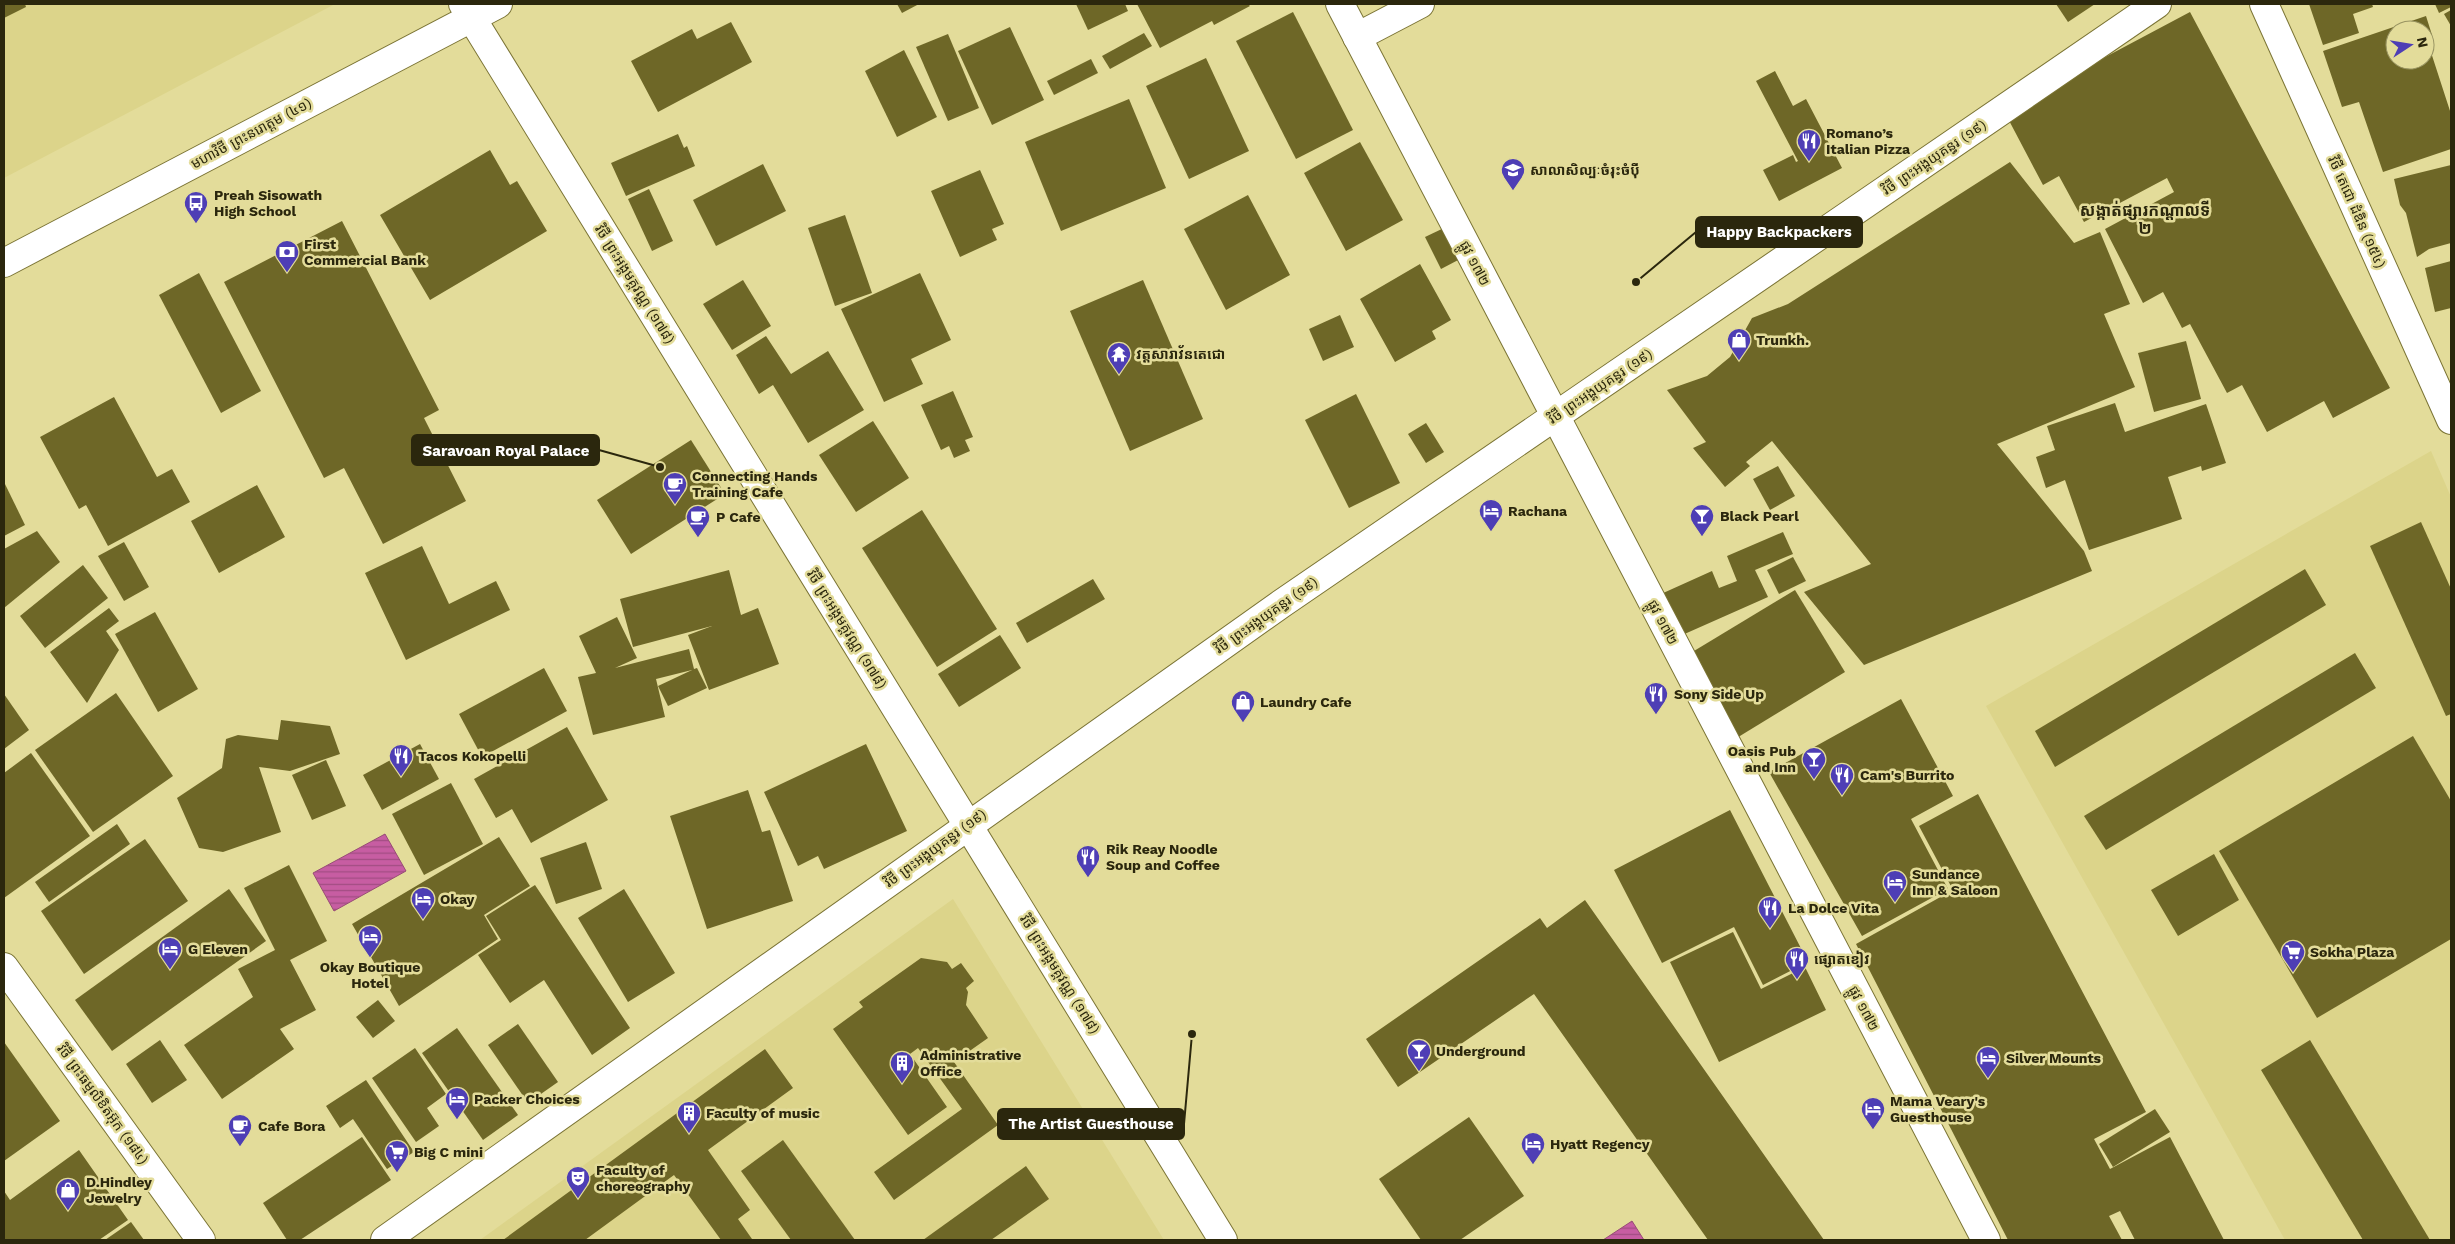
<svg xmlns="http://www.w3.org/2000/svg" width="2455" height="1244" viewBox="0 0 2455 1244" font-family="'Work Sans','Noto Sans Khmer',sans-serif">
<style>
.built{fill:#dcd48a}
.water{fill:url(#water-rules);stroke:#984d75}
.building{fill:#6e6727;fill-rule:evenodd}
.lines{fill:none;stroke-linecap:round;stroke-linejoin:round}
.minor-casing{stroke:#7b7435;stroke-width:30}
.major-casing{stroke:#7b7435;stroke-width:30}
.minor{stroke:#fff;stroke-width:28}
.major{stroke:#fff;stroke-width:28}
.labels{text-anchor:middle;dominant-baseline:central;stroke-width:5;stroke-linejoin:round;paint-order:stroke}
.street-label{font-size:14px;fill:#2b270d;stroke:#e3dc9a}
.poi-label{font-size:14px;font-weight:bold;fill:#2b270d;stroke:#e3dc9a;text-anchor:start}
.quarter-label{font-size:16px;font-weight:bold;fill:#2b270d;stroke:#e3dc9a}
.leader{fill:none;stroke:#2b270d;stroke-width:2}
.callout-dot{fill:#2b270d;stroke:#e3dc9a;stroke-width:2}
.callout{fill:#2b270d;stroke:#2b270d;stroke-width:2}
.callout-label{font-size:15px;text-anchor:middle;font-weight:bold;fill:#fff}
</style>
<defs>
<pattern id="water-rules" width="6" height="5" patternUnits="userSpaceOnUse" patternTransform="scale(1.25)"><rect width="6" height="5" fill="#c75da2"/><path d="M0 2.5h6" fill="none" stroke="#a24d82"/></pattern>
</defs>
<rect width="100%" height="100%" fill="#e3dc9a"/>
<g class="built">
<polygon points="4,4 335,4 4,178"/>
<polygon points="2431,451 2451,497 2451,1240 2285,1240 1986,706"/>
<polygon points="953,899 1164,1240 480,1240"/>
</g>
<g class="water">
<polygon points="385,834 406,871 334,911 313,873"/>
<polygon points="1632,1221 1644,1240 1603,1240"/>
</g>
<g class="building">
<polygon points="4,4 25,4 26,7 4,18"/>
<polygon points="897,4 919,4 902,13"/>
<polygon points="1076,4 1125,4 1128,11 1088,30"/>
<polygon points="1137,4 1248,4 1250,6 1214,25 1212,21 1160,48"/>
<polygon points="2056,4 2095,4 2068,22"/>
<polygon points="2309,4 2372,4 2373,7 2353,14 2359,33 2323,45"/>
<polygon points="2435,4 2451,4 2451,7 2439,13"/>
<polygon points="2451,10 2451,26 2444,14"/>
<polygon points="1293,12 1353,130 1296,159 1236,41"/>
<polygon points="2190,12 2390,388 2333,418 2324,401 2267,432 2242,385 2227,393 2190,324 2182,328 2163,292 2143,303 2105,229 2174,192 2167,178 2084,222 2059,176 2043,185 2004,111"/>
<path d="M2426 16 2432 35 2426 37 2451 114V149L2383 172 2359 102 2342 107 2323 51ZM2395 30H2425V60H2395Z"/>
<polygon points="731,22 752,62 658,112 631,61 692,29 697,39"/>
<polygon points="1010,27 1044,100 992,125 958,51"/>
<polygon points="1144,33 1152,46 1110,69 1102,56"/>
<polygon points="948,34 979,108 948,121 916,47"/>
<polygon points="904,50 937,117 897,137 865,71"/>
<polygon points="1206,58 1249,151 1189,179 1146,86"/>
<polygon points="1091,59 1098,73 1054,95 1047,81"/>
<polygon points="1775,71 1793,106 1806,99 1842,168 1779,201 1763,170 1793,155 1796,162 1798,161 1756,81"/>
<polygon points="1129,99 1166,188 1061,231 1025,142"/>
<polygon points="678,134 684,148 687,146 695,166 626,196 611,163"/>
<polygon points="1360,142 1403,220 1346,251 1304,173"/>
<polygon points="490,150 510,185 517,181 547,231 430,300 380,215"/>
<polygon points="2010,162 2074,243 2100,232 2130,304 2104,314 2135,387 1997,444 2084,551 2092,571 1864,665 1804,592 1871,564 1772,441 1746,462 1750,466 1725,487 1693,448 1706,442 1667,390 1707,376 1730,357 1752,318 1788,304"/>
<polygon points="763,164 786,211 716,246 693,200"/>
<polygon points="2451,165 2451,243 2429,249 2417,257 2406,213 2400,205 2394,179"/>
<polygon points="980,170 1004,224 992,229 997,240 960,257 931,191"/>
<polygon points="649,189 673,241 652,251 628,199"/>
<polygon points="1248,195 1290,275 1226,310 1184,229"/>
<polygon points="845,215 872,293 835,306 808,228"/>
<polygon points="342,221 439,410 424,418 466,501 383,544 344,468 324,478 224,282"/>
<polygon points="1446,227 1462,258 1441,269 1425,237"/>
<polygon points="2451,261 2451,308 2435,312 2425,268"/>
<polygon points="1420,264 1451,320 1432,331 1436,339 1395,362 1360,299"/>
<polygon points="199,273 261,391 221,413 159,295"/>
<polygon points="920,273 951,340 911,359 923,384 884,402 841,309"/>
<polygon points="743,280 771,326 732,350 703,304"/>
<polygon points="1143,280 1203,419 1130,451 1070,311"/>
<polygon points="1340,315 1354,347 1323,361 1309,329"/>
<polygon points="766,336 791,374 828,351 864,410 808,443 773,385 759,394 736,355"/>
<polygon points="2186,341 2201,399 2154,412 2138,353"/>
<polygon points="953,391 973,437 965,440 970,451 954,458 949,446 941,450 921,405"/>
<polygon points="1356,394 1400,483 1349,508 1305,420"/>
<polygon points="114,397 157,477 172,469 190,502 108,546 86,505 79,509 40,437"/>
<polygon points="2115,403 2125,432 2206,404 2226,463 2202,471 2201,466 2168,477 2182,519 2089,550 2065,480 2046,488 2036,457 2055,450 2047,426"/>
<polygon points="873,421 909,478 856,512 819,455"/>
<polygon points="1426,423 1444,452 1426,463 1408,434"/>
<polygon points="691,440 725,494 631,554 597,500"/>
<polygon points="1778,466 1795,496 1770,510 1753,479"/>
<polygon points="4,482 25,525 4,536"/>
<polygon points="257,485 285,537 219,573 191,521"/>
<polygon points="922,510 997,629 937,667 862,548"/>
<polygon points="2421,522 2451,589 2451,714 2446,716 2370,546"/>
<polygon points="37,531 60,562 4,608 4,549"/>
<polygon points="1783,532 1793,554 1755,570 1768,597 1680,636 1661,594 1712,571 1719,588 1737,581 1727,556"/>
<polygon points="124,542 149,587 124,601 98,556"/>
<polygon points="422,546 449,604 496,581 510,610 406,660 365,573"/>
<polygon points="1793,557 1806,581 1779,594 1767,570"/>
<polygon points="83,565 108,598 45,648 20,616"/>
<polygon points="2305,569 2326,605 2055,767 2035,731"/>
<polygon points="729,570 741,615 758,608 779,664 709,690 688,635 712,626 633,647 620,599"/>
<polygon points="1093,579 1105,599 1027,643 1016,623"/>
<polygon points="1795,590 1845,672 1735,739 1689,654"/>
<polygon points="109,608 119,621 106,631 119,650 87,703 50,652"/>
<polygon points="155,612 198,689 158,712 115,634"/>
<polygon points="617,617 637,658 615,668 689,649 694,669 697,668 707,688 668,706 658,686 692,670 656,679 665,717 593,735 578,677 596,673 579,636"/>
<polygon points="1000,635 1021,668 959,707 938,674"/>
<polygon points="2355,653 2376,688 2106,850 2084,816"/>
<polygon points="544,668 567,711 482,757 459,714"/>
<polygon points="116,693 173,776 93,832 35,750"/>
<polygon points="4,694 29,730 4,749"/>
<polygon points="1901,699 1953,796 1911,819 1948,889 1862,936 1769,772"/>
<polygon points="281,720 330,726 340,754 290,771 259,767 281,832 223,852 199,848 177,798 222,768 226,739 238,735 278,740"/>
<polygon points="567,727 608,800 531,843 512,809 496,818 474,779"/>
<polygon points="2413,736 2451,801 2451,939 2317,1018 2219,851"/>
<polygon points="420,744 439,779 382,810 363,775"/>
<polygon points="866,744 907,831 824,869 818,856 798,866 764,792"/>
<polygon points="31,753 90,836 4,898 4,773"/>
<polygon points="326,760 346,806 312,820 292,775"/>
<polygon points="451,783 483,844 424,875 392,814"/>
<polygon points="748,790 762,832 770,830 793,901 707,929 670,816"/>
<polygon points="1978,794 2146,1112 2094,1139 2110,1169 2170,1137 2224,1240 2135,1240 2120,1211 2109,1216 2122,1240 2008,1240 1856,944 1953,890 1919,826"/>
<polygon points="1730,810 1808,962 1763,985 1734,927 1662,963 1614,870"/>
<polygon points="117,824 130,844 49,902 35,882"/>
<polygon points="499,837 530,886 484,915 498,939 399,1006 352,924"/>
<polygon points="145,839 188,901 84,974 41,911"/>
<polygon points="586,842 602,889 556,904 540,858"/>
<polygon points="2214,854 2239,900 2178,936 2151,890"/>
<polygon points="289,865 327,941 290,960 316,1010 280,1029 294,1049 222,1099 184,1045 253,997 238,969 275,950 244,888"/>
<polygon points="535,885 630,1028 592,1055 544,980 510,1003 478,955 501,940 486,916"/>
<polygon points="229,889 266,941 112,1051 75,1000"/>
<polygon points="624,889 675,973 628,1002 578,918"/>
<polygon points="1585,900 1824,1240 1708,1240 1534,994 1398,1087 1366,1039 1540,918 1547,928"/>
<polygon points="1733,932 1761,989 1805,967 1826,1010 1719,1062 1670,962"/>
<polygon points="921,958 947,962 952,969 961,963 974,981 966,988 968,992 966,1005 988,1038 954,1062 998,1125 894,1200 874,1172 962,1109 918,1048 910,1054 947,1107 908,1135 833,1029 863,1007 859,1002"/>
<polygon points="378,1000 395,1021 373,1038 356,1017"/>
<polygon points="518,1024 558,1082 528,1103 488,1045"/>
<polygon points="457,1028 518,1115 483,1140 422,1053"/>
<polygon points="160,1040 187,1080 152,1103 126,1064"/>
<polygon points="2310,1040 2430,1240 2363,1240 2261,1070"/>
<polygon points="4,1042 60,1121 4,1161"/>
<polygon points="415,1048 446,1094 427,1108 439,1126 416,1142 372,1078"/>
<polygon points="765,1049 793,1088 708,1150 750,1210 738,1219 752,1239 721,1240 674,1175 585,1240 503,1240"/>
<polygon points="366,1080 414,1152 387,1169 353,1119 340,1128 326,1106"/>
<polygon points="2155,1109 2170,1132 2113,1167 2099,1144"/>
<polygon points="1469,1117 1524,1196 1460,1240 1421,1240 1379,1179"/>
<polygon points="362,1137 391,1180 300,1240 287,1240 263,1203"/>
<polygon points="783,1140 855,1240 791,1240 741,1171"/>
<polygon points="79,1150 128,1220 99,1240 4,1240 4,1191 10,1200"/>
<polygon points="1026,1166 1049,1199 991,1240 923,1240"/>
<polygon points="131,1222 144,1240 105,1240"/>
</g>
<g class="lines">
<g class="minor-casing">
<g id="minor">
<polyline points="463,4 1223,1240"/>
<polyline points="1340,4 1986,1240"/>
<polyline points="2264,4 2451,420"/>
<polyline points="1357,37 1420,4"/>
<polyline points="4,967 201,1240"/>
<polyline points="385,1240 1281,604 2157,4"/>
</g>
</g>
<g class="major-casing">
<polyline id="major" points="4,263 498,4"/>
</g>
<use href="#minor" class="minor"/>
<use href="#major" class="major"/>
</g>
<defs>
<g id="restaurant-pin" transform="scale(1.25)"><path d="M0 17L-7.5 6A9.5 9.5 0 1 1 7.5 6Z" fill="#4e3eb5" stroke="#e3dc9a"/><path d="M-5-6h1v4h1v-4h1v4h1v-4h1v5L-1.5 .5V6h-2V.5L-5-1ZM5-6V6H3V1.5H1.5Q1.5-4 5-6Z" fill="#fff"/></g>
<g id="school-pin" transform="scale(1.25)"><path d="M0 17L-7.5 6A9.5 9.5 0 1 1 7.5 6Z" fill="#4e3eb5" stroke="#e3dc9a"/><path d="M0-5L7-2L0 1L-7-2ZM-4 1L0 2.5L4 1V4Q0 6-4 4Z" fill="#fff"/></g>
<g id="bus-pin" transform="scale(1.25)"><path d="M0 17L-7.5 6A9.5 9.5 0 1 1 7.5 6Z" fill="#4e3eb5" stroke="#e3dc9a"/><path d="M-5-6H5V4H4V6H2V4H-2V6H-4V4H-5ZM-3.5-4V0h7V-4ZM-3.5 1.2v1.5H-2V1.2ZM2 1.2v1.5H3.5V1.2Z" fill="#fff"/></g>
<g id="bank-pin" transform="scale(1.25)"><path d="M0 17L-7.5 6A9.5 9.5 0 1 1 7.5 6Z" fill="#4e3eb5" stroke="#e3dc9a"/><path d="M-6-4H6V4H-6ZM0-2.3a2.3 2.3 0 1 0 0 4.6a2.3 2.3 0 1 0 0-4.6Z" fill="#fff"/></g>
<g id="shop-pin" transform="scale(1.25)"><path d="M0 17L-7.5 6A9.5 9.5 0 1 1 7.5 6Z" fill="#4e3eb5" stroke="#e3dc9a"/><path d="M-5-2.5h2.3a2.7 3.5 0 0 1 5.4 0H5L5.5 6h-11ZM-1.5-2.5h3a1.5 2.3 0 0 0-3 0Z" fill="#fff"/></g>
<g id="temple-pin" transform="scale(1.25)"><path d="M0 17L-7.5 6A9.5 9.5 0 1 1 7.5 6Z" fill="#4e3eb5" stroke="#e3dc9a"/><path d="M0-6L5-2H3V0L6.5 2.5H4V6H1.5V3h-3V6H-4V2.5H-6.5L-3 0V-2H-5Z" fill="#fff"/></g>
<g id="cafe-pin" transform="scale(1.25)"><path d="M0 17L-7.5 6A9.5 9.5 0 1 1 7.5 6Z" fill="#4e3eb5" stroke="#e3dc9a"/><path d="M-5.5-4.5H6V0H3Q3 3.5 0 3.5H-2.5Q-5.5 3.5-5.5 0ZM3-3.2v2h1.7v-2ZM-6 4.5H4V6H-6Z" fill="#fff"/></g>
<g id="hotel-pin" transform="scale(1.25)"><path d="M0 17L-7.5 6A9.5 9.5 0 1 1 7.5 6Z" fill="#4e3eb5" stroke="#e3dc9a"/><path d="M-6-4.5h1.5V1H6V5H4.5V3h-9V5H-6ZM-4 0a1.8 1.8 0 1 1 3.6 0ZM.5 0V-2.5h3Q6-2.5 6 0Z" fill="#fff"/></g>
<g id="bar-pin" transform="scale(1.25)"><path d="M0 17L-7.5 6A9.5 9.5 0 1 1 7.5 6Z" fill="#4e3eb5" stroke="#e3dc9a"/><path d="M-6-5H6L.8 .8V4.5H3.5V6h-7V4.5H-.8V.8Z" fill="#fff"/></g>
<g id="supermarket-pin" transform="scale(1.25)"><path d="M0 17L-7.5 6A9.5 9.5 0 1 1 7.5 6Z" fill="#4e3eb5" stroke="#e3dc9a"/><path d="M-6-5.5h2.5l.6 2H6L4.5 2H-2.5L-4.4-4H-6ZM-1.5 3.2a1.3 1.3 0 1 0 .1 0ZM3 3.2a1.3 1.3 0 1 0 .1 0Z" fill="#fff"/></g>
<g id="building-pin" transform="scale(1.25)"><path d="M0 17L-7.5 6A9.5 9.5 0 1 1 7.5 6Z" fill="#4e3eb5" stroke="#e3dc9a"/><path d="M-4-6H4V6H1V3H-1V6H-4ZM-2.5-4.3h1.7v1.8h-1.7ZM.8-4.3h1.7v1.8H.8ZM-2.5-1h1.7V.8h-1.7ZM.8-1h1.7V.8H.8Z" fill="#fff"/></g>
<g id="theatre-pin" transform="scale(1.25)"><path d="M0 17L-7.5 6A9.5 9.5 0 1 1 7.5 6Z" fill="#4e3eb5" stroke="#e3dc9a"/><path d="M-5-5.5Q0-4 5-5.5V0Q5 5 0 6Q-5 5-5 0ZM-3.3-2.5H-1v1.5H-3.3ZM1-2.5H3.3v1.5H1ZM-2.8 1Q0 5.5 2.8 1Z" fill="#fff"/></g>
</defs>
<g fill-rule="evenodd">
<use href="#restaurant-pin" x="1809" y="141"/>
<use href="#school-pin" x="1513" y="170"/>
<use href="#bus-pin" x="196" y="203"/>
<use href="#bank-pin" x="287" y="252"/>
<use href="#shop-pin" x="1739" y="340"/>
<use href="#temple-pin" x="1119" y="354"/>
<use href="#cafe-pin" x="675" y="484"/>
<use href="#hotel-pin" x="1491" y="511"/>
<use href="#bar-pin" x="1702" y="516"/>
<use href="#cafe-pin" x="698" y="517"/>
<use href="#restaurant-pin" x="1656" y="694"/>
<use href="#shop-pin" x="1243" y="702"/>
<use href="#restaurant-pin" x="401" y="756"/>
<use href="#bar-pin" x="1814" y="759"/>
<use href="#restaurant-pin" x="1842" y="775"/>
<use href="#restaurant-pin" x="1088" y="857"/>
<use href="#hotel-pin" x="1895" y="882"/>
<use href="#hotel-pin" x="423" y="899"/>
<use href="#restaurant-pin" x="1770" y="908"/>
<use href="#hotel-pin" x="370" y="937"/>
<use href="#hotel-pin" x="170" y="949"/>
<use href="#supermarket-pin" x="2293" y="952"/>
<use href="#restaurant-pin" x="1797" y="959"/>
<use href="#bar-pin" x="1419" y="1051"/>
<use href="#hotel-pin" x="1988" y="1058"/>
<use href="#building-pin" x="902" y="1063"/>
<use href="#hotel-pin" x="457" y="1099"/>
<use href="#hotel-pin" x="1873" y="1109"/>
<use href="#building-pin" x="689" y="1113"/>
<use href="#cafe-pin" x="240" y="1126"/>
<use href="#hotel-pin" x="1533" y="1144"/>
<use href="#supermarket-pin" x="397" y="1152"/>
<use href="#theatre-pin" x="578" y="1178"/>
<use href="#shop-pin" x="68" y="1190"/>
</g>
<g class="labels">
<g class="street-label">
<text transform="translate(251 133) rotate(-28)">មហាវិថី ព្រះនរោត្តម (៤១)</text>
<text transform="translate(1934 157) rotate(-34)">វិថី ព្រះអង្គយុគន្ធរ (១៩)</text>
<text transform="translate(2357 212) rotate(66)">វិថី តេជោ ដំឌិន (១៥៤)</text>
<text transform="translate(1475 263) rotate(62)">ផ្លូវ ១៧២</text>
<text transform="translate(635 284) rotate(58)">វិថី ព្រះអង្គមគ្គវណ្ណ (១៧៨)</text>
<text transform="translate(1600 386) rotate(-34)">វិថី ព្រះអង្គយុគន្ធរ (១៩)</text>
<text transform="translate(1266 615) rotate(-35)">វិថី ព្រះអង្គយុគន្ធរ (១៩)</text>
<text transform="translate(1663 622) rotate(62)">ផ្លូវ ១៧២</text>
<text transform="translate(847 629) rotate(58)">វិថី ព្រះអង្គមគ្គវណ្ណ (១៧៨)</text>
<text transform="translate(935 848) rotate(-36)">វិថី ព្រះអង្គយុគន្ធរ (១៩)</text>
<text transform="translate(1060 974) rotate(58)">វិថី ព្រះអង្គមគ្គវណ្ណ (១៧៨)</text>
<text transform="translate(1864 1008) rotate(62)">ផ្លូវ ១៧២</text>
<text transform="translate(103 1104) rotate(54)">វិថី ព្រះធម្មលិខិតអ៊ុក (១៨៤)</text>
</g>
<g class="poi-label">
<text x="1826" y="133">Romano’s<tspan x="1826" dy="16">Italian Pizza</tspan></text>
<text x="1530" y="170">សាលាសិល្បៈចំរុះចំប៉ី</text>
<text x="214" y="195">Preah Sisowath<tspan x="214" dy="16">High School</tspan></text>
<text x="304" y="244">First<tspan x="304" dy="16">Commercial Bank</tspan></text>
<text x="1756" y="340">Trunkh.</text>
<text x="1136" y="354">វត្តសារាវ័នតេជោ</text>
<text x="692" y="476">Connecting Hands<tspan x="692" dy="16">Training Cafe</tspan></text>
<text x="1508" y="511">Rachana</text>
<text x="1720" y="516">Black Pearl</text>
<text x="716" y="517">P Cafe</text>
<text x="1674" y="694">Sony Side Up</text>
<text x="1260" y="702">Laundry Cafe</text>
<text x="1796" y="751" text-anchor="end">Oasis Pub<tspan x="1796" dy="16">and Inn</tspan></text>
<text x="418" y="756">Tacos Kokopelli</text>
<text x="1860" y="775">Cam's Burrito</text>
<text x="1106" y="849">Rik Reay Noodle<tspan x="1106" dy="16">Soup and Coffee</tspan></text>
<text x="1912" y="874">Sundance<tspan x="1912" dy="16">Inn &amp; Saloon</tspan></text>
<text x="440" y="899">Okay</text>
<text x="1788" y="908">La Dolce Vita</text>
<text x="188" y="949">G Eleven</text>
<text x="2310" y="952">Sokha Plaza</text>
<text x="1814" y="959">ផ្សោតខៀវ</text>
<text x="370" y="967" text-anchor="middle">Okay Boutique<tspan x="370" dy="16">Hotel</tspan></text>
<text x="1436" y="1051">Underground</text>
<text x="920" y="1055">Administrative<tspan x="920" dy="16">Office</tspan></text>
<text x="2006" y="1058">Silver Mounts</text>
<text x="474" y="1099">Packer Choices</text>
<text x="1890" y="1101">Mama Veary's<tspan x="1890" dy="16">Guesthouse</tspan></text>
<text x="706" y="1113">Faculty of music</text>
<text x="258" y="1126">Cafe Bora</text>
<text x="1550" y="1144">Hyatt Regency</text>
<text x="414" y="1152">Big C mini</text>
<text x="596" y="1170">Faculty of<tspan x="596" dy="16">choreography</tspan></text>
<text x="86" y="1182">D.Hindley<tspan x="86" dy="16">Jewelry</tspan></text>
</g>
<g class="quarter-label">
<text x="2145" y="210">សង្កាត់ផ្សារកណ្ដាលទី<tspan x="2145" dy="18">២</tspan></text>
</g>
</g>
<path class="leader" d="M1636 282L1696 232M660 467L599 450M1192 1034L1184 1124"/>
<g class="callout-dot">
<circle cx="1636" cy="282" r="5"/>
<circle cx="660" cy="467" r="5"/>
<circle cx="1192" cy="1034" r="5"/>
</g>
<g class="callout">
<rect x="1696" y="217" width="166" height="30" rx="5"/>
<rect x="412" y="435" width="187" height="30" rx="5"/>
<rect x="998" y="1109" width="186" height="30" rx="5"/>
</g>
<g class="callout-label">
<text x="1779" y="237">Happy Backpackers</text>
<text x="506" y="456">Saravoan Royal Palace</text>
<text x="1091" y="1129">The Artist Guesthouse</text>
</g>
<rect width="2455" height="1244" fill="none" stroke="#2b270d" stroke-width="10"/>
<g transform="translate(2410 45) rotate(78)"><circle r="24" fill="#e3dc9a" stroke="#999462"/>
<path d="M0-4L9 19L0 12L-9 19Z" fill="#4e3eb5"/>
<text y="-8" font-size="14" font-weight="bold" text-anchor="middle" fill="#2b270d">N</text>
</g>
</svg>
